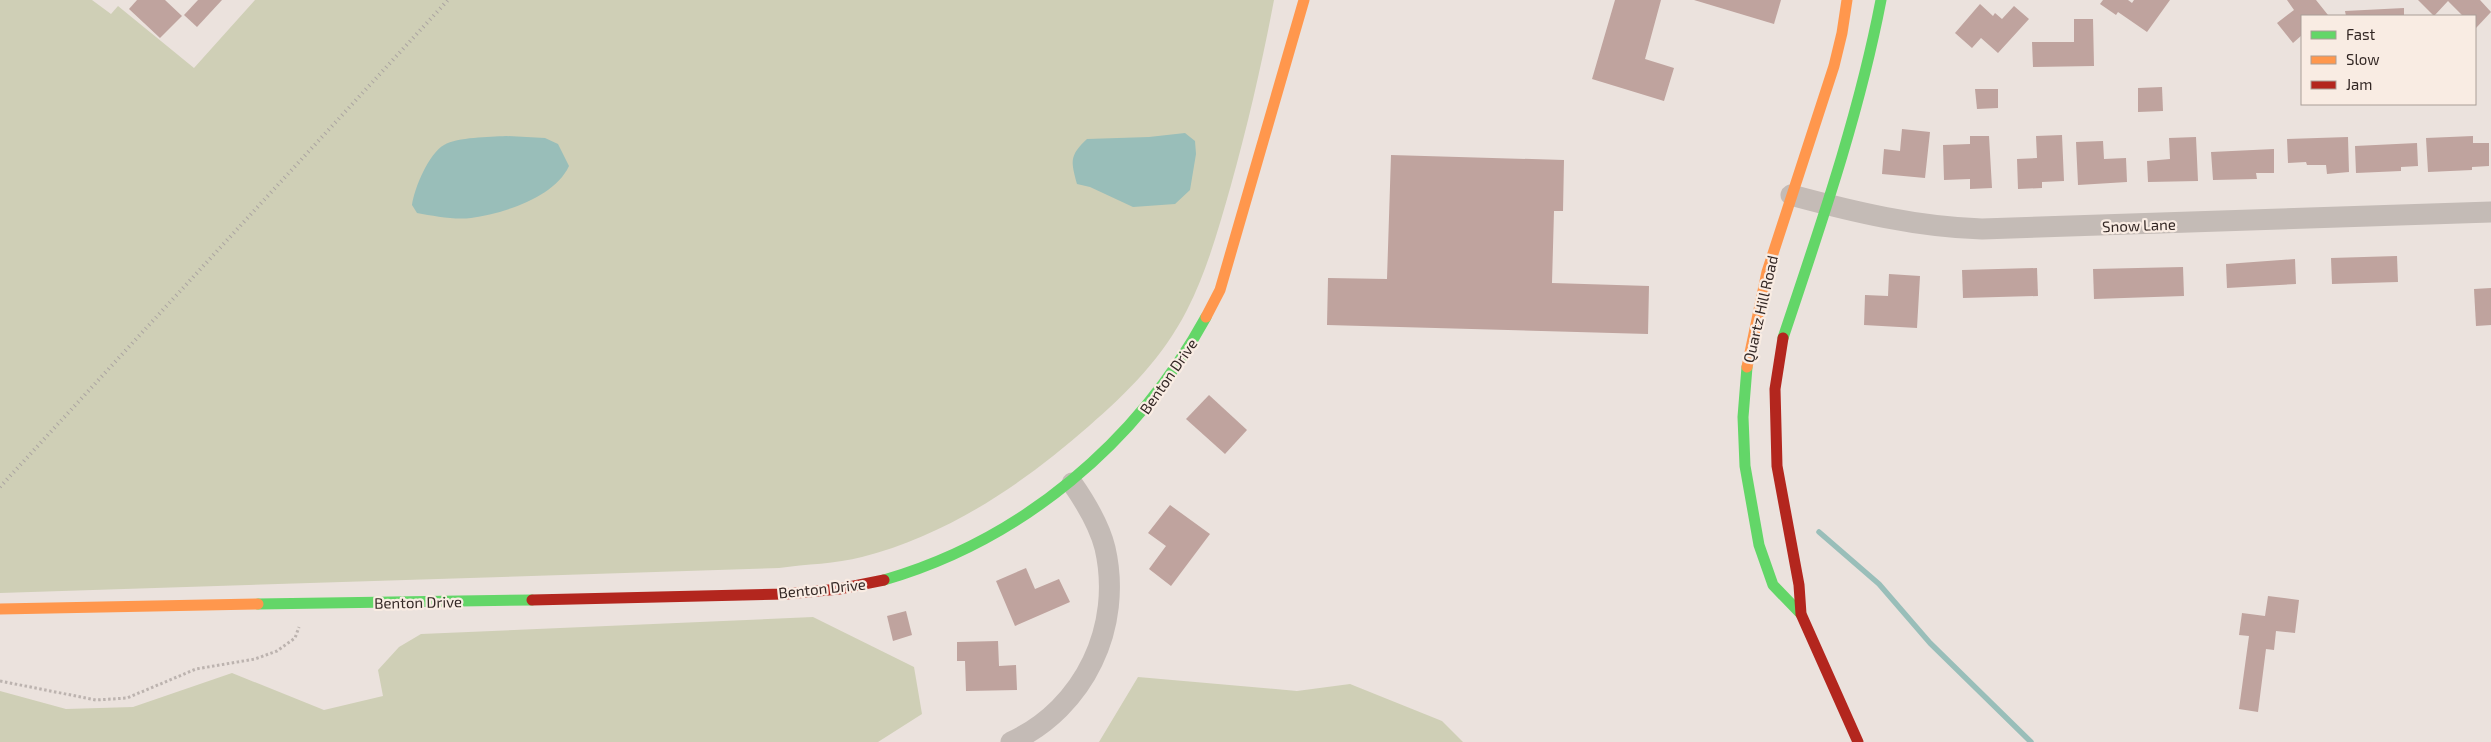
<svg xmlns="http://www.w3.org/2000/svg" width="2491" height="742" viewBox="0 0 2491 742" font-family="'Exo 2',sans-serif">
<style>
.green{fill:#cfcfb6}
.water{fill:#99beb9}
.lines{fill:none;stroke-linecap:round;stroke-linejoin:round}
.stream{stroke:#99beb9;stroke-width:5.5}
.building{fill:#bfa39e}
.path{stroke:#bcb3af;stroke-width:3;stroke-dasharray:2.5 2.5;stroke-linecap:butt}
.street{stroke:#c4bbb6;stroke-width:21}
.fast{stroke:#63d668;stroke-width:11}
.slow{stroke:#ff974d;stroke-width:11}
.jam{stroke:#b3261e;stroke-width:11}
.rail{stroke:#aba4a1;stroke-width:4;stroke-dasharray:1 4;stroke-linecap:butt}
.labels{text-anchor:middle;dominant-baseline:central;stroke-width:4.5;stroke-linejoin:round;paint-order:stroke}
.street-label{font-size:15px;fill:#342825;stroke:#f9ece3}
</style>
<rect width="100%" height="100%" fill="#ebe2dd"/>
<g class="green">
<path d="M0 0H92L111 14 118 6 194 68 255 0H1274C1262 63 1248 124 1231 185 1219 227 1207 271 1187 310 1163 357 1128 392 1089 426 1023 484 948 535 862 557 836 564 806 564 779 568L0 593Z"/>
<polygon points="813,617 914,667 922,714 878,742 0,742 0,691 66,709 133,707 232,673 324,710 383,696 378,670 399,647 421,634"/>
<polygon points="1138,677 1297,691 1350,684 1442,721 1463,742 1099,742"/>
</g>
<g class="water">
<path d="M1185 133 1195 141 1196 154 1190 190 1175 204 1133 207 1090 187 1077 184C1071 161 1069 156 1087 139L1149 137Z"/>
<path d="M506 136 545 138 558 144 569 166C554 198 504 213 471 218 454 220 434 216 417 213L412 205C414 189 429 153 444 145 458 137 489 137 506 136Z"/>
</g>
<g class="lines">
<polyline class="stream" points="1819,532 1879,584 1930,643 2031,742"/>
</g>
<g class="building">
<polygon points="137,0 165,0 182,16 160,38 129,9"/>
<polygon points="198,0 222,0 197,27 184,15"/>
<polygon points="1615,0 1661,0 1645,59 1674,68 1664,101 1592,79"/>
<polygon points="1694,0 1781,0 1774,24"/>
<polygon points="2103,0 2128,0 2132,3 2134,0 2170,0 2147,32 2118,12 2116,15 2100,4"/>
<polygon points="2287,0 2316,0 2328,15 2302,16 2302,35 2293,43 2277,23 2294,10"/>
<polygon points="2418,0 2480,0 2491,12 2476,28 2475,16 2463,16 2448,1 2434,16"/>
<polygon points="1980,4 1993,16 1995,13 2002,19 2014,6 2029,19 1998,53 1981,38 1972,48 1955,33"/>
<polygon points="2404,8 2404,16 2346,16 2345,11"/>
<polygon points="2074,19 2093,19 2094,66 2033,67 2032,42 2074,42"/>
<polygon points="2162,87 2163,111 2138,112 2138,88"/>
<polygon points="1975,89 1998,89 1998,108 1977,109"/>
<polygon points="1902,129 1930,132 1925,178 1882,174 1884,149 1900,151"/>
<polygon points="2062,135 2064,181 2042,182 2042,188 2018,189 2017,159 2037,158 2036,136"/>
<polygon points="1970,136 1989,136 1992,188 1970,189 1970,179 1944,180 1943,145 1970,144"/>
<polygon points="2473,136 2473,143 2489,143 2489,166 2472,167 2472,170 2428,172 2426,138"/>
<polygon points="2196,137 2198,181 2148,182 2147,161 2170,159 2169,138"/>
<polygon points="2348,137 2349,172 2327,174 2326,165 2307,165 2306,162 2288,163 2287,139"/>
<polygon points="2103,141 2104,159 2126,158 2127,182 2078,185 2076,142"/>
<polygon points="2417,143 2418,166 2401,167 2401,171 2356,173 2355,146"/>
<polygon points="2274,149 2274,173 2256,173 2257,179 2213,180 2211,152"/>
<polygon points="1391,155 1564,160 1563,211 1554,211 1552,283 1649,286 1648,334 1327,325 1328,278 1387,279"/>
<polygon points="2397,256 2398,282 2332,284 2331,258"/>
<polygon points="2295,259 2296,284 2227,288 2226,264"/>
<polygon points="2183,267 2184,296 2094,299 2093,269"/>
<polygon points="2037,268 2038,296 1963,298 1962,270"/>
<polygon points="1889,274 1920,276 1917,328 1864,325 1865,295 1888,296"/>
<polygon points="2491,288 2491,325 2476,326 2474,289"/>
<polygon points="1209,395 1247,430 1225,454 1186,419"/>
<polygon points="1170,505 1210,534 1171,586 1149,569 1166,546 1148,533"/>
<polygon points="1026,568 1035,589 1059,579 1070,602 1015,626 996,581"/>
<polygon points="2268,596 2299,600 2295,633 2276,631 2274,650 2266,649 2258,712 2239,709 2249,636 2239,635 2242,613 2265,616"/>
<polygon points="906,611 912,635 893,641 887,616"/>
<polygon points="998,641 999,666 1016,665 1017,690 966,691 965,661 957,661 957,642"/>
</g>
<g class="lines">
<polyline class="path" points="0,681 96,700 127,698 196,669 255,659 277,651 295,638 299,627"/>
<g class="street">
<path d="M1791 195C1854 212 1917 227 1982 229L2491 212"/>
<path d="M1011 742C1085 708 1123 626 1105 548 1099 524 1086 503 1072 483"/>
</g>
<g class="fast">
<path d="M1783 338C1820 227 1859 115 1881 0"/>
<polyline points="1747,367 1743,417 1745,466 1759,545 1773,585 1801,614"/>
<path d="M884 580C1022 540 1137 443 1206 317"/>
<polyline points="258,604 532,600"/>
</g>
<g class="slow">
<polyline points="1206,317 1220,290 1304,0"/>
<polyline points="1747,367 1767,272 1834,66 1842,33 1847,0"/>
<polyline points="0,609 258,604"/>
</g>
<g class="jam">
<polyline points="1783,338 1775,389 1777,466 1799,585 1801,614 1858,742"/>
<polyline points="532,600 786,594 839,589 884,580"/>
</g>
<polyline class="rail" points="0,487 448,0"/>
</g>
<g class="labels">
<g class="street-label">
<text transform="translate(2139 225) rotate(-2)">Snow Lane</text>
<text transform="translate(1760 309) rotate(-77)">Quartz Hill Road</text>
<text transform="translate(1168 376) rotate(-55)">Benton Drive</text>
<text transform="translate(822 588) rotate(-6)">Benton Drive</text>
<text transform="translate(418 602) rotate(-1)">Benton Drive</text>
</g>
</g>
<rect x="2301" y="15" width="175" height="90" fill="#f9ece3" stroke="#aa9e97"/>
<rect x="2311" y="31" width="25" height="8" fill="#63d668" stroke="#aa9e97"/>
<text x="2346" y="40" font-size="15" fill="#342825">Fast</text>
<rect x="2311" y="56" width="25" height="8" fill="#ff974d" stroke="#aa9e97"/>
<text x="2346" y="65" font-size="15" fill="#342825">Slow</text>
<rect x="2311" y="81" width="25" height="8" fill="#b3261e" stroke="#aa9e97"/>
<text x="2346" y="90" font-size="15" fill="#342825">Jam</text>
</svg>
